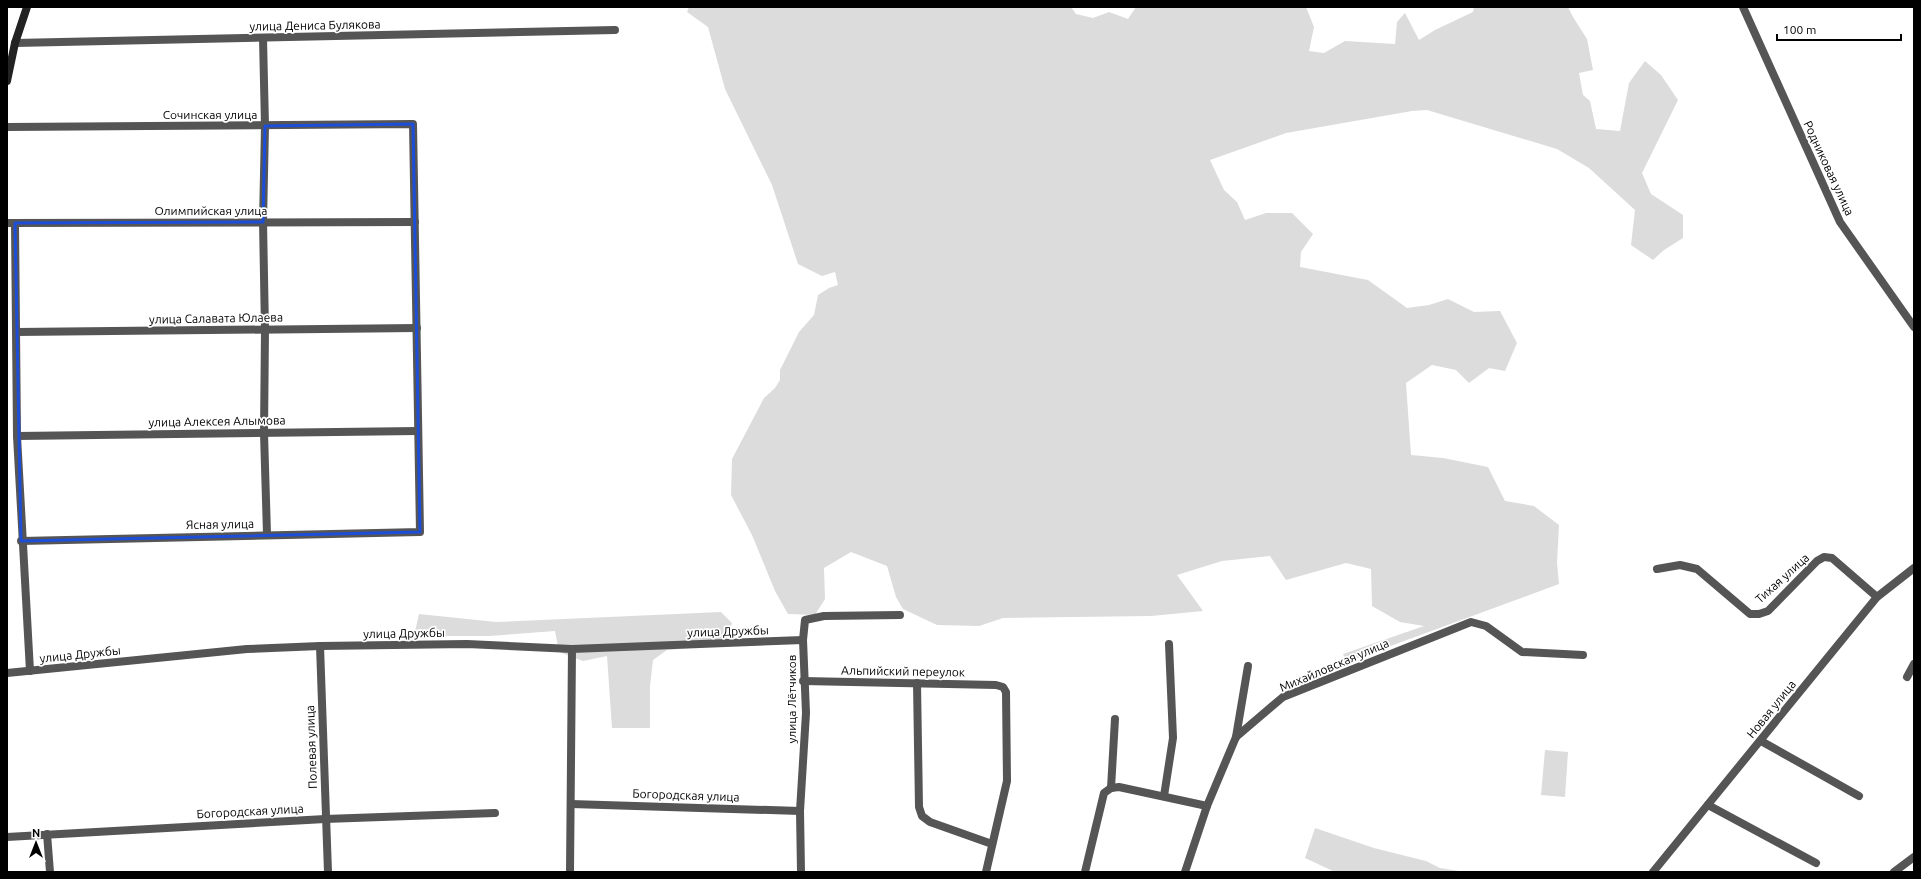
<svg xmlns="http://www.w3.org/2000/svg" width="1921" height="879" viewBox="0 0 1921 879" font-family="Ubuntu,sans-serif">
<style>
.green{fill:#dcdcdc}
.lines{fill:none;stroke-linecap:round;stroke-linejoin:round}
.minor{stroke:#555;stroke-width:8}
.secondary{stroke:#222;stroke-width:8}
.marked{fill:none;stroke:#1d4ed8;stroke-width:3;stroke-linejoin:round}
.labels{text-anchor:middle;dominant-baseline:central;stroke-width:3.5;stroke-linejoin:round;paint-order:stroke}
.street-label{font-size:12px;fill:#000;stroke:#fff}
</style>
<rect width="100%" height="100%" fill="#fff"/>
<g class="green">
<polygon points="689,7 1071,7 1076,14 1093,18 1109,12 1128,19 1136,7 1306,7 1314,27 1309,51 1324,53 1345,41 1395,44 1397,22 1405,13 1419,40 1435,30 1473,12 1474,7 1568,7 1573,17 1587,39 1593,70 1579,73 1583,95 1590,101 1596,129 1620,131 1629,83 1645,61 1661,75 1678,100 1642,173 1651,194 1683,215 1683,238 1664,250 1653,260 1631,245 1635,210 1589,168 1557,149 1427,110 1412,111 1286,133 1210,160 1224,190 1237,202 1245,220 1266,213 1292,213 1313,234 1301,252 1300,267 1368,280 1407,308 1429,305 1448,299 1474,312 1500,311 1517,343 1505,371 1489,368 1469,383 1456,370 1432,365 1406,383 1411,455 1443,458 1488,467 1505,501 1534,506 1559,525 1557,563 1559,584 1347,662 1343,654 1424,626 1400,622 1372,606 1371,569 1346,563 1286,580 1270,556 1222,561 1177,575 1203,611 1151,616 1003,618 979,626 937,625 903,609 896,597 887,566 851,552 824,568 825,599 815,615 788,614 775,591 752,535 731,495 732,459 764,398 775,388 780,380 780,370 799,332 814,315 818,295 829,288 838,285 835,272 822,276 798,264 772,185 725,89 708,27 687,12"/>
<polygon points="721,612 732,623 725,645 667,650 653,660 650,686 650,728 612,728 607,656 583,661 559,652 555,631 489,636 414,636 419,614 496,622"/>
<polygon points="1545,750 1568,752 1565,797 1541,795"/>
<polygon points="1315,828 1374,848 1426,861 1440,868 1465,872 1335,872 1305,858"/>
</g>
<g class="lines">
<g class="minor">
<polyline points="1743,7 1840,222 1914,327"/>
<polyline points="263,38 265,126 263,222 265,330 264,433 267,534"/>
<polyline points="15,43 615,30"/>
<polyline points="7,127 413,124 420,532 21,541"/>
<polyline points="7,223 415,222"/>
<polyline points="15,223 17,436 30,671"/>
<polyline points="16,332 417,328"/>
<polyline points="17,436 418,431"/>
<polyline points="1657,569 1680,565 1697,569 1750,614 1759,614 1768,611 1817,561 1824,557 1832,558 1877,597"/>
<polyline points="320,646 328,872"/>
<polyline points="7,673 247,649 320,646 467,644 572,649 803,640"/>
<polyline points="1907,677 1914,664"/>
<polyline points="803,681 996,685 1003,687 1006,692 1007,781 986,872"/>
<polyline points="917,683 919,807 922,816 930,822 992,844"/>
<polyline points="1236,737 1248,666"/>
<polyline points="1761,741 1859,796"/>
<polyline points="1111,788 1119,787 1207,806"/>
<polyline points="1111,788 1115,719"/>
<polyline points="1164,796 1173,738 1169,644"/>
<polyline points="571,804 800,811"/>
<polyline points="1708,805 1816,863"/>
<polyline points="47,834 50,872"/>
<polyline points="7,837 325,819 495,813"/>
<polyline points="570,872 572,649"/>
<polyline points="801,872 800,811 806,713 803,640 805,620 824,616 900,615"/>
<polyline points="1085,872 1104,793 1111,788"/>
<polyline points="1185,872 1207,806 1236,737 1283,697 1471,622 1486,626 1522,652 1583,655"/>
<polyline points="1653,872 1877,597 1914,568"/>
<polyline points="1894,872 1914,857"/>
</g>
<polyline class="secondary" points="7,81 15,43 27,7"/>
</g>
<path class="marked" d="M413 124 420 532 21 541 15 223 263 222 265 126Z"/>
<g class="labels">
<g class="street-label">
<text transform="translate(315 25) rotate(-1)">улица Дениса Булякова</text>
<text x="210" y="114">Сочинская улица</text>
<text transform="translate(1829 168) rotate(65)">Родниковая улица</text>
<text x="211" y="210">Олимпийская улица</text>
<text transform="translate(216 318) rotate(-1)">улица Салавата Юлаева</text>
<text transform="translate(217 421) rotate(-1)">улица Алексея Алымова</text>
<text transform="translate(220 524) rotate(-1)">Ясная улица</text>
<text transform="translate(1782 578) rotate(-42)">Тихая улица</text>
<text transform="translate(728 631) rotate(-2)">улица Дружбы</text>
<text transform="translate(404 633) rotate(-1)">улица Дружбы</text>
<text transform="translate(80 654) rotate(-6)">улица Дружбы</text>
<text transform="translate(1334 665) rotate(-23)">Михайловская улица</text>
<text transform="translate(903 671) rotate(1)">Альпийский переулок</text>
<text transform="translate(791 699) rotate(-90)">улица Лётчиков</text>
<text transform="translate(1771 709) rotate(-51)">Новая улица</text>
<text transform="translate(311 747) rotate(-92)">Полевая улица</text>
<text transform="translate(686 795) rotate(2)">Богородская улица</text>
<text transform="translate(250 811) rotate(-3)">Богородская улица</text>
</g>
</g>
<rect width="1921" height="879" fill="none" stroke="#000000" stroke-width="16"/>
<g transform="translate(36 843)" stroke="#ffffff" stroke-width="3" paint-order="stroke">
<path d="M0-3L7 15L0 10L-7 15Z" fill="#000000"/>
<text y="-6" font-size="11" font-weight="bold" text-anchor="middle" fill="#000000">N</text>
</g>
<path d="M1777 34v6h124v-6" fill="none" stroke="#000000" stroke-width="2"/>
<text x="1783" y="34" font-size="12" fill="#000000" stroke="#ffffff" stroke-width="3" paint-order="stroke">100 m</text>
</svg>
